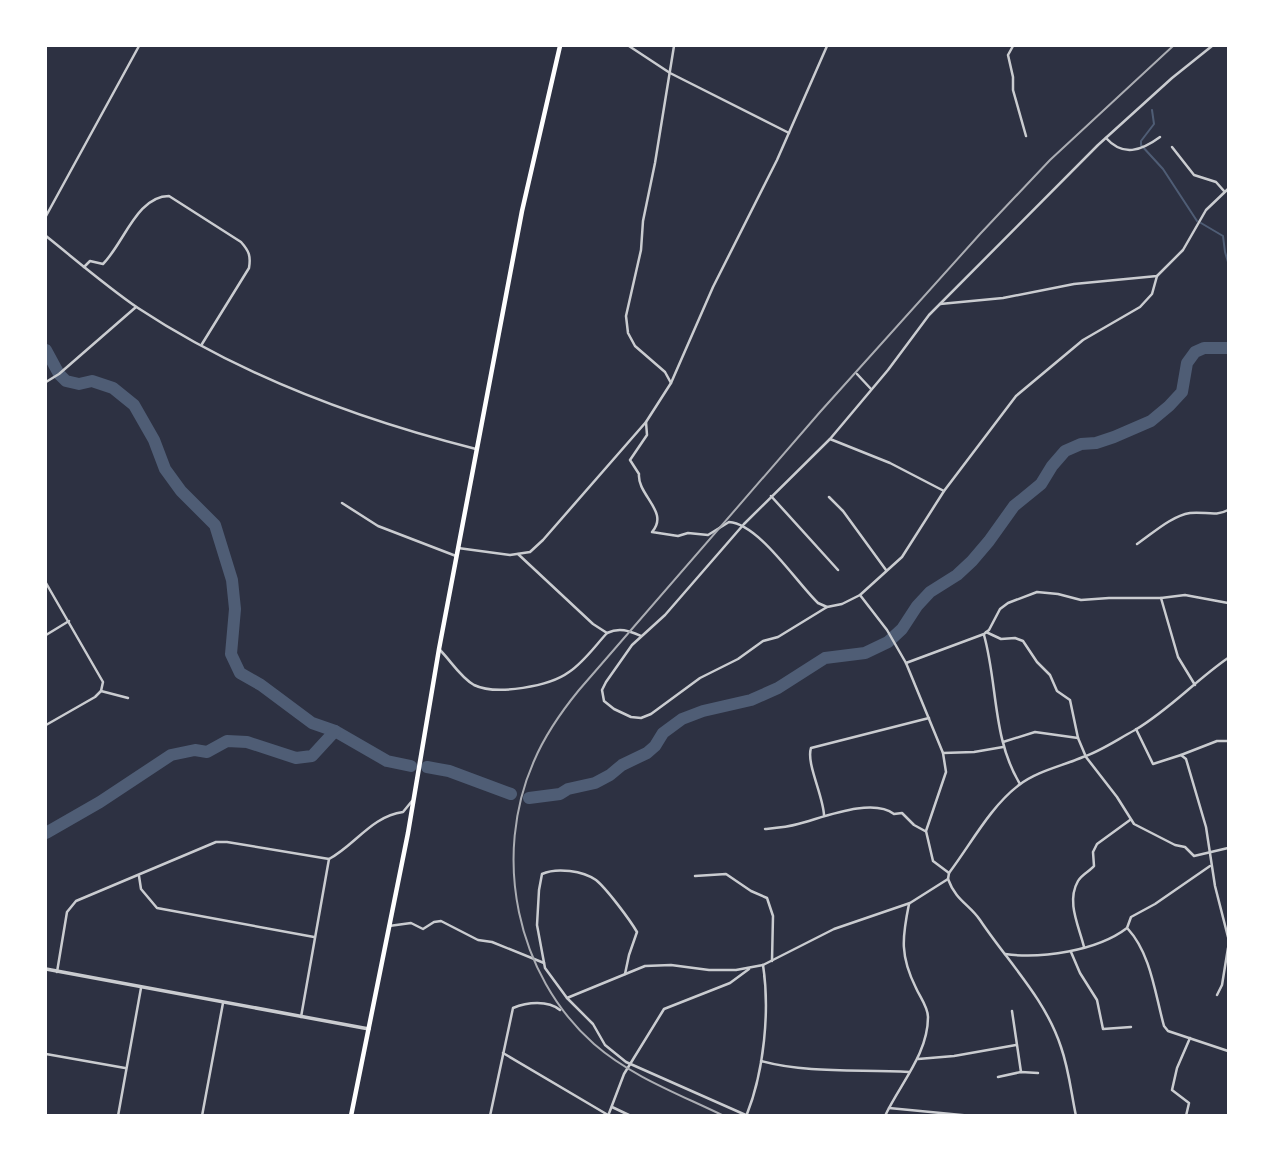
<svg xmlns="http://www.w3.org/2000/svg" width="1274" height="1161" viewBox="0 0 1274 1161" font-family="Spectral,serif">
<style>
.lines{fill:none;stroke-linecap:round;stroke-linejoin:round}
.stream{stroke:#4f5d75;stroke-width:2}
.river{stroke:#4f5d75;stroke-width:12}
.minor{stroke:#caccd0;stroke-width:2.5}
.tertiary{stroke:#caccd0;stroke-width:3.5}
.secondary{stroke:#fff;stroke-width:4.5}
.rail{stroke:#abadb3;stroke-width:2}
</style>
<rect width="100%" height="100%" fill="#2d3142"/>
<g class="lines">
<g class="stream">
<polyline points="1152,110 1154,124 1141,141 1141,145 1163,169 1197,221"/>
<polyline points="1201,223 1223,236 1225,252 1228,262"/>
</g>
<g class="river">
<polyline points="46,350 59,374 66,381 79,384 92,381 113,388 134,405 154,440 165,469 181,491 215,525 232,580 235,609 231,654 240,673 261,685 312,723 335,731 387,761 411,766"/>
<polyline points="427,767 449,771 511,794"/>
<polyline points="529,798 560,794 568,789 595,783 610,775 622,765 647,753 655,746 663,733 682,719 703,711 751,700 778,688 825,658 865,653 888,642 902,629 917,606 930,592 957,575 972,561 989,541 1014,506 1041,484 1052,466 1065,451 1081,444 1096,443 1114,437 1151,421 1169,406 1182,392 1187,363 1195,352 1204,348 1228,348"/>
<polyline points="46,833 100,802 171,755 195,750 207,752 227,741 247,742 296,758 312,756 335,731"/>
</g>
<g class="minor">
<polyline points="629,46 670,73 789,133"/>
<polyline points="1013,46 1008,55 1013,77 1013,90 1026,136"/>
<path d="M1106 138C1123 157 1141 151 1160 137"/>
<polyline points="1172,147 1194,175 1216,182 1224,191"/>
<polyline points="46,216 139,46"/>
<path d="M46 236C76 260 106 286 138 308 241 376 357 419 476 449"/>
<path d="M84 267 90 261 103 264C124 243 137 196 169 196L241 242C249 251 251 256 249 268L202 344"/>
<polyline points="940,304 1003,298 1074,284 1157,276 1183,250 1206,210 1228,189"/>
<polyline points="857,374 871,389"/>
<polyline points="46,382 59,374 136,307"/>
<polyline points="671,383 665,372 635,346 628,333 626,316 641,250 643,221 655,163 674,46"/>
<path d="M646 422 647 435 630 460 639 474C637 495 670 512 652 532L678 536 688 533 708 535 729 522C759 524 796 582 818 603L827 607 842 604 860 595 902 557 944 491 1016 396 1083 340 1140 307 1152 294 1157 276"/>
<polyline points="830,439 890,463 944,491"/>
<polyline points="771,496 838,570"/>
<polyline points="829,497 843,511 886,570"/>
<polyline points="342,503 378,526 456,556"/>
<path d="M1137 544C1152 534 1171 516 1190 513 1204 511 1216 517 1228 510"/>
<polyline points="458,548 510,555 530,552 543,540 646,422 671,383 713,287 777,160 827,46"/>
<polyline points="518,554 593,624 607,633"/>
<polyline points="46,583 103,682 101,691 95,697 46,725"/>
<polyline points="860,595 887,630 906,663 943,753 946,772 926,831 933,861 949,873"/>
<polyline points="1161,598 1178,657 1195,685"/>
<polyline points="827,607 778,637 763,641 738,659 700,678 651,714 641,718 631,717 614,709 604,701 602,690 606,682 632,645 665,615 744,524 830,439 888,370 929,315 1098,145 1172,78 1212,46"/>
<polyline points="986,632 1001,639 1015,638 1023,641 1037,662 1050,675 1057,691 1070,700 1078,738 1086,757 1117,797 1134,824 1175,845 1185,847 1194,856 1228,848"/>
<polyline points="46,635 69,621"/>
<path d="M984 635C998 685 992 738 1020 784"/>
<path d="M440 650C451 661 460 677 474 685 497 696 550 686 569 672 584 662 595 646 607 633 620 627 629 631 641 636"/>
<polyline points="906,663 984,634 989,630 1000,609 1008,603 1037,592 1058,594 1081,600 1109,598 1161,598 1185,595 1228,603"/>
<polyline points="101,691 128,698"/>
<polyline points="1136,729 1153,764 1181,755 1186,759 1206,827 1215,886 1228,937"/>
<polyline points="1003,742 1035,732 1078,738"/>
<polyline points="943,753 974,752 1003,747"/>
<polyline points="1181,755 1217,741 1228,741"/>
<path d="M824 815C823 795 806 763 811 748L929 718"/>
<path d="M765 829C776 828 788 827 798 824 822 818 872 797 894 814L902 813 914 825 925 831"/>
<polyline points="139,876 141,889 157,908 314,937"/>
<polyline points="695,876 726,874 751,891 767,898 773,916 772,961"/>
<path d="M948 879C956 901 969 904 980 920 1008 962 1045 998 1061 1047 1069 1070 1071 1092 1076 1116"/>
<polyline points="389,926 411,923 423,929 434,922 441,921 478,940 492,942 544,963"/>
<path d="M1128 929C1151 954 1155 994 1164 1026L1168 1031 1228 1051"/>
<path d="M1084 947C1079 926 1066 902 1078 881 1082 874 1090 871 1094 866L1093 852 1097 844 1130 820"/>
<polyline points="1071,952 1080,973 1097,1000 1103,1029 1131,1027"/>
<path d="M1005 954C1041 959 1097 951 1127 928L1131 917 1155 904 1210 866"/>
<path d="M57 972 67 912 76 901 216 842H227L329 859C355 845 372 816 403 812L412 801"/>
<path d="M625 974 629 955 637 932C630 920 607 889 596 880 583 871 557 867 542 874L539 890 537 925 545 968 567 998 593 1024 605 1045 626 1062 748 1116"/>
<polyline points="1217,995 1222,985 1228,948"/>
<path d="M567 998 645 966 671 965 709 970H736L763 965 834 929 910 903 948 879 949 873C971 844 990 807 1019 785 1037 771 1062 766 1083 757 1101 751 1118 739 1135 730 1169 710 1196 680 1228 658"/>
<polyline points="1012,1011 1021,1072"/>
<polyline points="301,1017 329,859"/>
<polyline points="503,1053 608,1115"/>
<polyline points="46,1054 125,1068"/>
<polyline points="918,1059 954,1056 1016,1045"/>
<path d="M761 1061C809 1074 859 1069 909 1072"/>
<polyline points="998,1077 1021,1072 1038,1073"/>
<polyline points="612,1107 631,1116"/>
<polyline points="889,1108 972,1116"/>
<path d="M747 1114C764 1071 770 1011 763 965"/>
<polyline points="118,1116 141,988"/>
<polyline points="202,1116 223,1003"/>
<path d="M490 1116 513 1008C527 1002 548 1000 560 1010"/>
<polyline points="608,1116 624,1074 664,1009 730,983 749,969"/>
<path d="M885 1116C900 1084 928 1054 928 1017 928 1007 920 997 916 988 900 956 902 938 909 904"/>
<polyline points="1186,1116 1189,1103 1172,1090 1177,1068 1190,1038"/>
</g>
<polyline class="tertiary" points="46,969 369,1029"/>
<polyline class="secondary" points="351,1116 408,833 439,649 522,211 560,46"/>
<path class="rail" d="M724 1116C679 1094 632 1077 594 1044 516 975 492 856 534 761 545 735 561 712 579 690L820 412 980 234 1050 160 1173 46"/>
</g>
<rect width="1274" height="1161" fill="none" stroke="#ffffff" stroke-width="94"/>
</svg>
